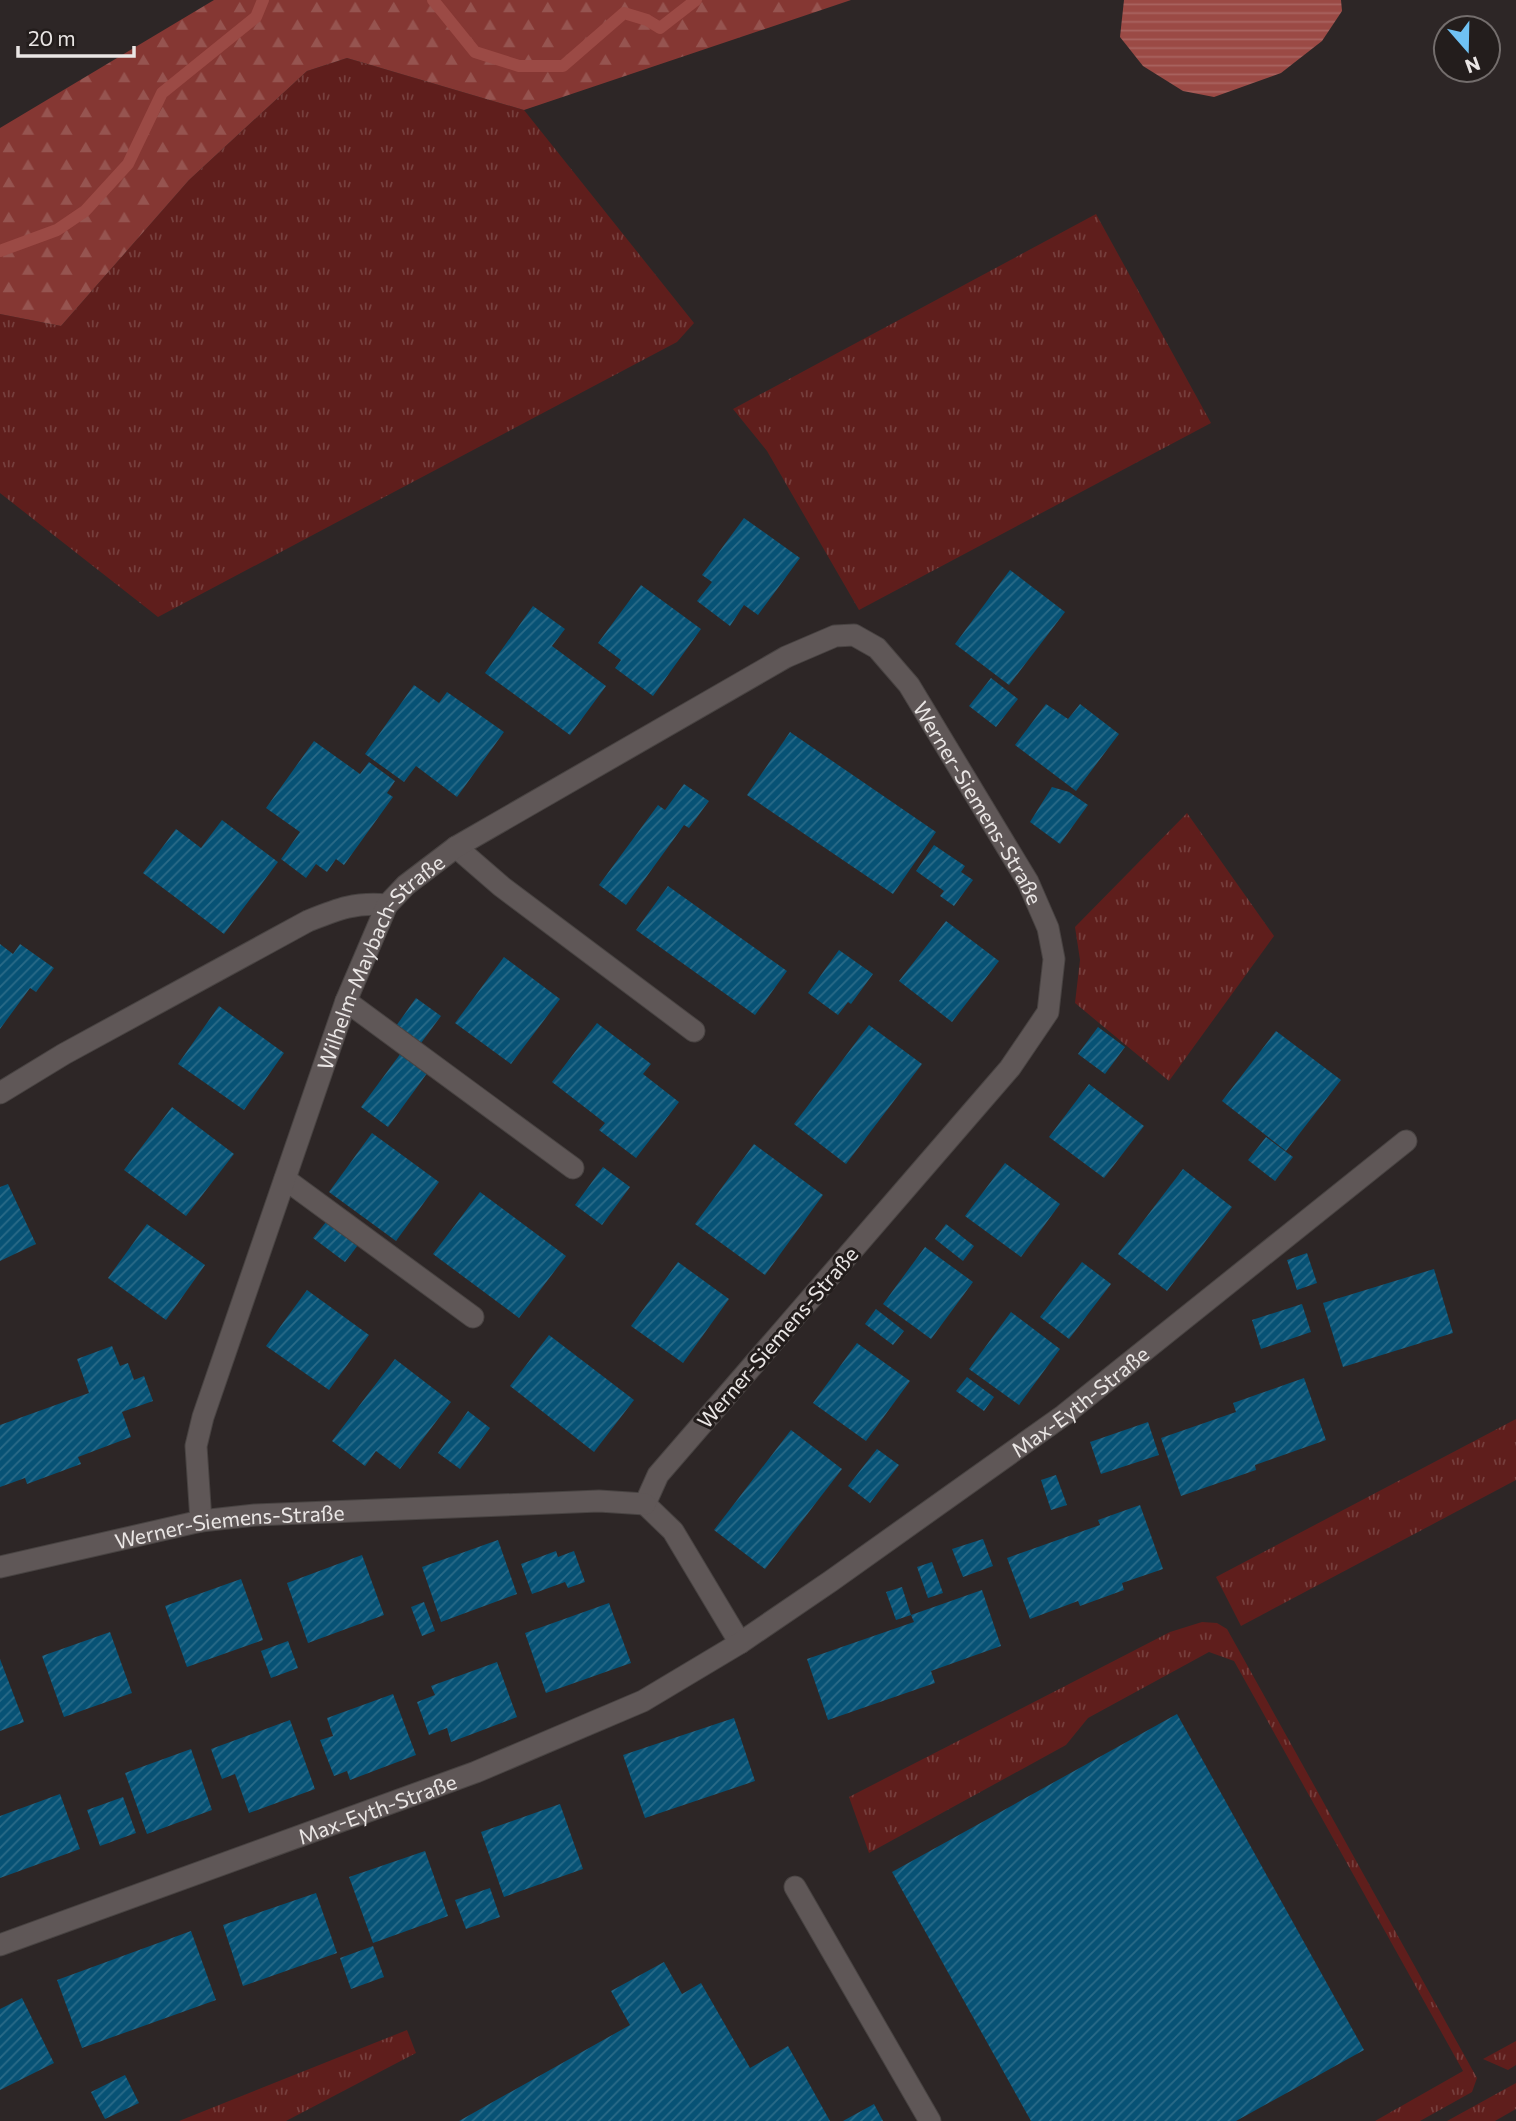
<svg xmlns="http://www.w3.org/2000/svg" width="1516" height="2121" viewBox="0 0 1516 2121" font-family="Commissioner,sans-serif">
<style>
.grass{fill:url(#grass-tufts)}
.forest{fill:url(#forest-firs)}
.water{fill:url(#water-rules)}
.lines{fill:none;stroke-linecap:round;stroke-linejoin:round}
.stream{stroke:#9b4a45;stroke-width:12}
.building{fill:url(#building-hatch)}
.minor-casing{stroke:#484342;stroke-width:23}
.minor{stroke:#5f5757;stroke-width:21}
.labels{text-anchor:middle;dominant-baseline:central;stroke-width:6;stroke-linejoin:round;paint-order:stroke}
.street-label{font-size:21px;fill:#eae6e5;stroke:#231d1c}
</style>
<defs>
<pattern id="grass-tufts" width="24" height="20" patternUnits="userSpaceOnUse" patternTransform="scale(1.75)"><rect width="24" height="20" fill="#5f1e1c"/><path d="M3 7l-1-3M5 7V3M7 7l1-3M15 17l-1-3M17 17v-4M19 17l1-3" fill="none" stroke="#763f3d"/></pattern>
<pattern id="forest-firs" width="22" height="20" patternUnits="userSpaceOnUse" patternTransform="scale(1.75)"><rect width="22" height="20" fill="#853733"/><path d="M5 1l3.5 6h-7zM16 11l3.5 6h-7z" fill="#965450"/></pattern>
<pattern id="water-rules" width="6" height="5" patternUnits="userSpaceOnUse" patternTransform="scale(1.75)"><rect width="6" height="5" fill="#9b4a45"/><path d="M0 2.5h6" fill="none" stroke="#a96460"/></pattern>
<pattern id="building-hatch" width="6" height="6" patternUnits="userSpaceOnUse" patternTransform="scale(1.75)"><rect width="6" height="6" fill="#075275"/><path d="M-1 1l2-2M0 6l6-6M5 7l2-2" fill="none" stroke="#2b6b88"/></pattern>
</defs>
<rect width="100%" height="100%" fill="#2d2626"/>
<g class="grass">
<polygon points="347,58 524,110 694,323 677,342 158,617 0,493 0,314 61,326 189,180 307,71"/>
<polygon points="1096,214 1211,423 859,610 767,451 733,409"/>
<polygon points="1187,813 1274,936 1169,1081 1075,1003 1080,960 1075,927"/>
<polygon points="1516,1419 1516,1480 1241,1626 1216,1577"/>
<polygon points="1202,1622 1217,1623 1227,1629 1477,2078 1472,2092 1420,2121 1375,2121 1463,2071 1234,1661 1209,1652 1088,1718 1066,1745 869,1853 849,1797 1170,1632"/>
<polygon points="407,2030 416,2053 286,2121 179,2121"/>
<polygon points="1516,2041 1516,2065 1508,2070 1483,2059"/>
<polygon points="1516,2083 1516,2109 1495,2121 1447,2121"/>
</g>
<polygon class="forest" points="214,0 851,0 524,110 347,58 307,71 189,180 61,326 0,314 0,128"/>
<polygon class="water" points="1124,0 1341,0 1342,11 1322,41 1281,73 1214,97 1183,91 1143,66 1120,37"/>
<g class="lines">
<g class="stream">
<polyline points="433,0 475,52 519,66 563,66 624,13 647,20 660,28 696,0"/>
<polyline points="0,251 57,230 85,211 128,164 162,93 256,17 263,0"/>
</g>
</g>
<g class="building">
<polygon points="744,518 800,558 758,615 744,605 730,626 697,601 712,582 702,575"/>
<polygon points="1010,570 1065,612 1009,685 955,644"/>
<polygon points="641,585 701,629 653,696 615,668 621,660 598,643"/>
<polygon points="533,606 565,629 552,646 606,686 570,735 485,673"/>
<polygon points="991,678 1018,699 996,727 969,706"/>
<polygon points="414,685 439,703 447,692 504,732 457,797 416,766 404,782 365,754"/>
<polygon points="1046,704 1068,719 1080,704 1119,734 1076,791 1015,745"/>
<polygon points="790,732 936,832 893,894 747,795"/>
<polygon points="314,741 360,774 369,762 395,781 387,793 393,797 344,865 336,859 327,872 316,864 306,878 281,859 300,832 266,808"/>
<polygon points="684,784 709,801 689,828 684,825 626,905 599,885 658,805 665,810"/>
<polygon points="1052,787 1069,792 1088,805 1060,844 1030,822"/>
<polygon points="222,820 278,862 224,934 143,873 176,829 201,848"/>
<polygon points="934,845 965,866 961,872 973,880 954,906 940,896 944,891 916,871"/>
<polygon points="668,886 787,971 755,1015 636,930"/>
<polygon points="946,921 999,961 952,1022 899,981"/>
<polygon points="0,944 13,954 20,944 54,968 36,992 30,988 0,1029"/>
<polygon points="839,950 873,974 851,1004 848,1002 838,1015 808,993"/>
<polygon points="504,957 560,999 511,1064 455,1023"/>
<polygon points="416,998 441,1016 421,1043 396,1026"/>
<polygon points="219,1006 284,1053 244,1110 178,1064"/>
<polygon points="597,1023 651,1064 643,1074 679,1102 636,1158 599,1130 605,1123 552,1082"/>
<polygon points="869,1025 922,1064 846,1164 794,1124"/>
<polygon points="1098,1027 1125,1047 1105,1074 1078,1054"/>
<polygon points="1276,1031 1341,1080 1286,1151 1222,1101"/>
<polygon points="401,1053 428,1072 388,1127 361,1107"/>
<polygon points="1089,1084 1144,1126 1104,1178 1049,1137"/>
<polygon points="172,1107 234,1154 186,1216 124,1170"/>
<polygon points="372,1133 439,1182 396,1241 329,1192"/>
<polygon points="1266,1137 1293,1157 1275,1181 1248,1160"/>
<polygon points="754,1144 823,1195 765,1275 695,1224"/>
<polygon points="1005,1163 1060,1204 1021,1257 965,1216"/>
<polygon points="603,1167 630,1187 602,1225 575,1205"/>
<polygon points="1183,1169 1232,1207 1167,1291 1118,1254"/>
<polygon points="8,1184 36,1244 0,1261 0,1187"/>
<polygon points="480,1192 566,1256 519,1318 433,1254"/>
<polygon points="326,1222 358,1245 345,1262 313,1238"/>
<polygon points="147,1224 205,1265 166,1320 108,1278"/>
<polygon points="946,1224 974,1246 963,1261 935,1239"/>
<polygon points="925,1247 973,1282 931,1339 883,1304"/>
<polygon points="1307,1253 1317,1283 1297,1290 1287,1260"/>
<polygon points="678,1262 729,1299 683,1363 631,1326"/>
<polygon points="1082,1262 1111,1284 1069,1339 1040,1317"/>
<polygon points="1434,1269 1453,1333 1343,1367 1323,1303"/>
<polygon points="307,1290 369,1335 329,1390 266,1346"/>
<polygon points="1302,1304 1311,1332 1261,1349 1252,1320"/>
<polygon points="876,1309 904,1331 893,1345 865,1324"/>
<polygon points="1011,1312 1060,1349 1019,1405 969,1369"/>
<polygon points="549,1335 634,1400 594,1452 510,1386"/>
<polygon points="857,1343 910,1381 866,1441 813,1403"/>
<polygon points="112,1346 120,1366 128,1363 134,1380 144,1376 153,1401 122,1412 131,1437 78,1457 81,1464 27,1484 25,1478 0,1487 0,1425 89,1393 77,1359"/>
<polygon points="395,1359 451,1402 400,1469 376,1451 365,1466 332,1441"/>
<polygon points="967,1377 994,1397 984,1411 956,1391"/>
<polygon points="1304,1378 1326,1440 1255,1465 1256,1470 1181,1496 1161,1438 1236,1412 1233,1403"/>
<polygon points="468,1411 490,1428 460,1469 438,1453"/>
<polygon points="1148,1422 1159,1455 1101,1474 1090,1442"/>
<polygon points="791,1430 842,1469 765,1569 714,1530"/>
<polygon points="877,1449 899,1465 870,1503 848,1486"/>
<polygon points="1056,1475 1067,1505 1051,1510 1041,1480"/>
<polygon points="1140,1505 1163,1569 1122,1583 1124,1590 1080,1606 1078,1601 1030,1619 1007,1558 1100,1525 1098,1520"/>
<polygon points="983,1539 993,1566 963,1577 952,1549"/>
<polygon points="498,1540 517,1594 441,1622 422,1567"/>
<polygon points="556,1551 558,1557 574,1551 585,1582 568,1588 565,1582 532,1594 521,1564"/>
<polygon points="362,1555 384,1615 308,1643 287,1583"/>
<polygon points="932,1562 943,1593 928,1598 917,1567"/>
<polygon points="241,1579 263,1640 187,1667 165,1606"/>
<polygon points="902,1587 911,1615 982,1590 1001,1646 931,1671 935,1683 828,1720 807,1659 914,1622 911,1615 896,1620 886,1592"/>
<polygon points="424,1602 435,1631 422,1636 411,1607"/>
<polygon points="609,1603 631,1663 546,1693 525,1633"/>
<polygon points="110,1632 132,1693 64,1717 42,1656"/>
<polygon points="288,1641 298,1668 271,1678 261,1651"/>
<polygon points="0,1659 24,1722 0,1731"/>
<polygon points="497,1662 517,1717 451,1742 447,1728 429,1735 417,1702 435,1695 431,1686"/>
<polygon points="393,1694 416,1755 350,1780 347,1771 334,1776 320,1740 333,1736 327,1718"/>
<polygon points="1177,1714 1364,2050 1236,2121 1031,2121 892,1872"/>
<polygon points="734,1718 755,1781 645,1818 623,1755"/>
<polygon points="290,1720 315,1789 249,1813 235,1774 222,1779 211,1749"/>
<polygon points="191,1749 212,1810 147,1834 125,1773"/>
<polygon points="60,1794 80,1849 0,1878 0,1816"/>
<polygon points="123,1797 136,1833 100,1846 87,1810"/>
<polygon points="560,1804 583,1869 504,1897 481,1832"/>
<polygon points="425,1851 448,1916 373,1943 349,1877"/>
<polygon points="490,1888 500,1917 466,1929 455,1900"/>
<polygon points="316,1893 337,1953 243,1986 223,1925"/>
<polygon points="191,1931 216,2000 82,2048 57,1980"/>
<polygon points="373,1946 384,1977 351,1989 340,1958"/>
<polygon points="664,1962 682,1994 701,1983 750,2068 788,2046 830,2121 459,2121 630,2025 611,1991"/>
<polygon points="22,1998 54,2063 0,2090 0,2009"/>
<polygon points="125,2075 139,2103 105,2119 91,2092"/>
<polygon points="874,2104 883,2121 843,2121"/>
</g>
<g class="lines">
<g class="minor-casing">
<g id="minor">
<polyline points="456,847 501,886 694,1031"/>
<polyline points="346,1001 573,1168"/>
<path d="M0 1093 64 1054 308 921C338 909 355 902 387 905"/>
<polyline points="285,1179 473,1317"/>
<polyline points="645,1504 673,1531 740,1643"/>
<path id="s1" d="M201 1521 196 1446 203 1417 346 1001 387 905 406 885 456 847 786 657 835 636 854 635 877 648 909 685 1028 882 1048 928 1054 959 1048 1012 1010 1068 658 1475 645 1504"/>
<path id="s2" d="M0 1567 201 1521 255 1515 599 1501 645 1504"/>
<polyline points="795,1887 930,2121"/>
<path id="s3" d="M0 1945 476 1772 643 1701 740 1643 831 1581 1064 1415 1406 1141"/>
</g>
</g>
<use href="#minor" class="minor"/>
</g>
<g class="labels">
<g class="street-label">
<text stroke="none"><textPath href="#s1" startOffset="1405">Werner-Siemens-Straße</textPath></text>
<text stroke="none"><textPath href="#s1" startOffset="597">Wilhelm-Maybach-Straße</textPath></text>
<text transform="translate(777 1337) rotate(-49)">Werner-Siemens-Straße</text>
<text stroke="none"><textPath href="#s3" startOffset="1218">Max-Eyth-Straße</textPath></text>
<text stroke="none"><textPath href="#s2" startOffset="234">Werner-Siemens-Straße</textPath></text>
<text stroke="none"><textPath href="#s3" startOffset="401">Max-Eyth-Straße</textPath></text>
</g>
</g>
<g transform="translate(1467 49) rotate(160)"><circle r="33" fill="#231d1c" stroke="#736d6c" stroke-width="2"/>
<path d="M0-5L12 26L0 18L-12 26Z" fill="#6fc2f4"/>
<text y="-10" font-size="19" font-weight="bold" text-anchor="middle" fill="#eae6e5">N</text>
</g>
<path d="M18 46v10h116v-10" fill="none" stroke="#eae6e5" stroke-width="3.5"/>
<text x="28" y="46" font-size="21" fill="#eae6e5" stroke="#231d1c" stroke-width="5" paint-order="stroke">20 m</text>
</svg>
